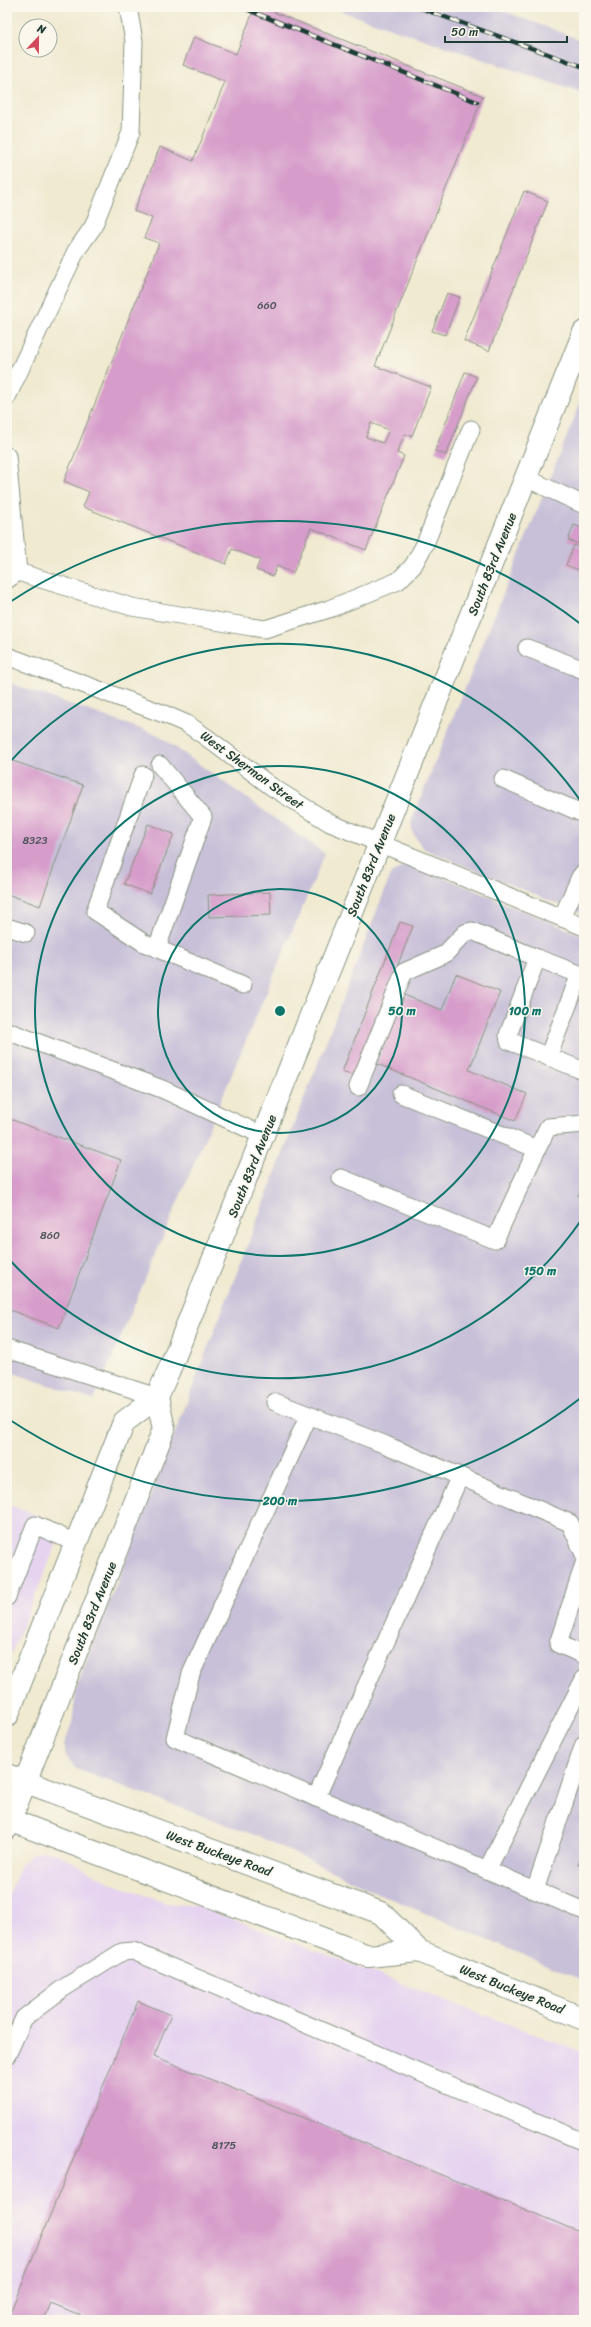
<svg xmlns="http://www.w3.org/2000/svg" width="591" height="2327" viewBox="0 0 591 2327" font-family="Sriracha,sans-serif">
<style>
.built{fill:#e5d3f0}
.industrial{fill:#c7c0d8}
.building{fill:#d69cca;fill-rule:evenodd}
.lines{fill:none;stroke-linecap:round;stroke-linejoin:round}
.minor-casing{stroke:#889482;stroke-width:19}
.major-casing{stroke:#889482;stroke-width:24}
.minor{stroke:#fff;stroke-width:17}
.major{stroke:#fff;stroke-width:22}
.rail-casing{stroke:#1f3d34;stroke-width:4.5}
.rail{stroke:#fbf7ec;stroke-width:3;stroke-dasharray:9;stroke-linecap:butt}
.ring{fill:none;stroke:#0f766e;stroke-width:2}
.labels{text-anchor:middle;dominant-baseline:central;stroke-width:3;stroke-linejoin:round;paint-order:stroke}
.number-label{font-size:11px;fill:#4d555a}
.street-label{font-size:13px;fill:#1f3d34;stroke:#fbf7ec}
.centre{fill:#0f766e;stroke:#fbf7ec;stroke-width:2}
.ring-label{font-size:12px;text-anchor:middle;font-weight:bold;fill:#0f766e;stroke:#fbf7ec;stroke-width:3;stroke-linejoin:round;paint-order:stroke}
</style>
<rect width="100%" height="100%" fill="#fbf7ec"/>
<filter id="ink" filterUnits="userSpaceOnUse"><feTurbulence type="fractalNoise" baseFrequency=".025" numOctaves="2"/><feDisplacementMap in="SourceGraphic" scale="8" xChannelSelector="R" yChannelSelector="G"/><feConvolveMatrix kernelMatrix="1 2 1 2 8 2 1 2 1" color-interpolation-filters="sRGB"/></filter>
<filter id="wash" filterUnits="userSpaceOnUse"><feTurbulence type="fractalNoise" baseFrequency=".012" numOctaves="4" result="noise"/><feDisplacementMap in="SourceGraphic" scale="16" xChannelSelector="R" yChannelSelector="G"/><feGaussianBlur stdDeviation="0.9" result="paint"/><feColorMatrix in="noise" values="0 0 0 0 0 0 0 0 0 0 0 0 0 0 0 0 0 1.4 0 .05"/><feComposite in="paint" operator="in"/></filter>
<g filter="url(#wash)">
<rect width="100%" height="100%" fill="#f0ead1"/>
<g class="built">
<polygon points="7,1504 64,1526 7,1663"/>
<polygon points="43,1850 58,1854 111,1883 165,1903 198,1906 584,2053 584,2320 7,2320 7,1899 22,1863 32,1854"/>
</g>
<g class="industrial">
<polygon points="329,7 492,7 584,41 584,94"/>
<polygon points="584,394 584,915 424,849 413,834 411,822"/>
<polygon points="7,682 158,735 325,854 94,1400 7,1371"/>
<polygon points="412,864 584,936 584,1981 373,1891 260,1837 76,1769 66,1756 64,1744 72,1723 77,1686 391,874 401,867"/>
</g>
<g id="blocks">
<g class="building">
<path d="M255 7H261L483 96 375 366 431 387 412 436 405 434 397 453 404 456 366 550 311 528 293 573 277 566 273 576 256 570 260 560 232 549 226 564 83 507 89 492 64 481 159 243 144 238 152 218 134 211 160 147 193 161 225 82 183 65 194 37 236 54ZM371 423 389 430 383 443 366 437Z"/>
<polygon points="524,191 548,201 489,351 464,341"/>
<polygon points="447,293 460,297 445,335 432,331"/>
<polygon points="465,372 477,377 446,455 435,451"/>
<polygon points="574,525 584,529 584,546 568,540"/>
<polygon points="574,545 584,549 584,572 566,565"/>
<polygon points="7,759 83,785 40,906 7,894"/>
<polygon points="148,824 174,834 150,894 124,884"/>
<polygon points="270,892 271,915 209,917 208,895"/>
<polygon points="400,922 413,926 354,1076 342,1072"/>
<polygon points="456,974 500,992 469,1070 527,1094 515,1121 377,1064 404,995 442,1010"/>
<polygon points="7,1118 121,1160 59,1328 7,1309"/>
<polygon points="584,1182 584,1199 578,1196"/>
<polygon points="584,1850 584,1867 578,1865"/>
<polygon points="138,2001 171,2015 154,2056 584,2234 584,2320 92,2320 51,2303 44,2320 7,2320"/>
</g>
</g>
</g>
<g filter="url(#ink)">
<use href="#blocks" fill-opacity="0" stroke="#889482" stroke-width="1"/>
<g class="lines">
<g class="minor-casing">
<g id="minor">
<polyline points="7,397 76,251 93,227 131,132 134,41 128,7"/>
<polyline points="7,456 18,572"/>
<polyline points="526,478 584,505"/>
<polyline points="7,580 18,572 132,607 251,627 265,629 329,609 398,581 413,566 425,544 471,429"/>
<polyline points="527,648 584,670"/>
<polyline points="7,656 164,714 187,724 206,737 272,787 330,823 584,927"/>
<polyline points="143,775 95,911 144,943 243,985"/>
<polyline points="503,779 584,814"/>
<polyline points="562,918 580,877 584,872"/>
<polyline points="7,927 26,933"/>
<polyline points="157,948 203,817 160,765"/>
<polyline points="537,958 584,976"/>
<polyline points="7,1031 162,1089 264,1136"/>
<polyline points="548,1057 580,974"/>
<polyline points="358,1087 404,972 445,954 465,933 472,931 537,958 508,1035 509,1041 584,1071"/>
<polyline points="401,1094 537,1149 548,1127 584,1124"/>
<polyline points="341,1178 495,1240 537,1149"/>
<polyline points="7,1349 157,1397"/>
<polyline points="275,1402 386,1445 570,1523 584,1554"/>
<polyline points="309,1415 191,1674 175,1738 584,1911"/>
<polyline points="584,1564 558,1644 584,1655"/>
<polyline points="7,1597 35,1525 76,1543"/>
<polyline points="316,1798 460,1476"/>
<polyline points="487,1870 584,1679"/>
<polyline points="535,1890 584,1744"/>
<polyline points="7,2055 24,2018 62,1989 122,1952 133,1951 584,2142"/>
</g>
</g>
<g class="major-casing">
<g id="major">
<polyline points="7,1716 124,1422 157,1397 172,1363 584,332"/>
<polyline points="7,1775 381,1913 419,1951 584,2019"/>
<polyline points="7,1819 368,1956 419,1951"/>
<polyline points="7,1828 164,1429 157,1397"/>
</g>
</g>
<use href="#minor" class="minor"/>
<use href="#major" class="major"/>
<g class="rail-casing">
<g id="rail">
<polyline points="241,7 477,102"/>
<polyline points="417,7 584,67"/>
</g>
</g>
<use href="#rail" class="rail"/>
</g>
</g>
<g class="ring">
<circle cx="280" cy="1011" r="122"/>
<circle cx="280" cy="1011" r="245"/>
<path d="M582 1219A367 367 0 0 1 7 1257M7 765A367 367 0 0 1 582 803"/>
<path d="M582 1397A490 490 0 0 1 10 1420M10 602A490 490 0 0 1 582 625"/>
</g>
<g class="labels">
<g class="number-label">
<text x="267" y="305">660</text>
<text x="35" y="840">8323</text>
<text x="50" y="1235">860</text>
<text x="224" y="2145">8175</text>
</g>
<g class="street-label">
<text transform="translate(492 564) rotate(-68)">South 83rd Avenue</text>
<text transform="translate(252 770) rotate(36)">West Sherman Street</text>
<text transform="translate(371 865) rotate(-68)">South 83rd Avenue</text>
<text transform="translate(252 1166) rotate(-68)">South 83rd Avenue</text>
<text transform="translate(92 1613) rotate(-68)">South 83rd Avenue</text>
<text transform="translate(219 1853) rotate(20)">West Buckeye Road</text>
<text transform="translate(512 1989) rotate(22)">West Buckeye Road</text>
</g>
</g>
<circle cx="280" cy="1011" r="6" class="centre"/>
<g class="ring-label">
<text x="402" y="1015">50 m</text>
<text x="525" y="1015">100 m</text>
<text x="540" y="1275">150 m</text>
<text x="280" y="1505">200 m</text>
</g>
<rect width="591" height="2327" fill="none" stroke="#fbf7ec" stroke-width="24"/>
<g transform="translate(38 38) rotate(22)"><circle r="19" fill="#fbf7ec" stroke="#a3ada2"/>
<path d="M0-3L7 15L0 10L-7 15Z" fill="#d1495b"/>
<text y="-6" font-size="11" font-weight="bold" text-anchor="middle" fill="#1f3d34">N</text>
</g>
<path d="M445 36v6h122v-6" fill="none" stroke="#1f3d34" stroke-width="2"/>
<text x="451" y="36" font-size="12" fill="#1f3d34" stroke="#fbf7ec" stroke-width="3" paint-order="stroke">50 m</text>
</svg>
